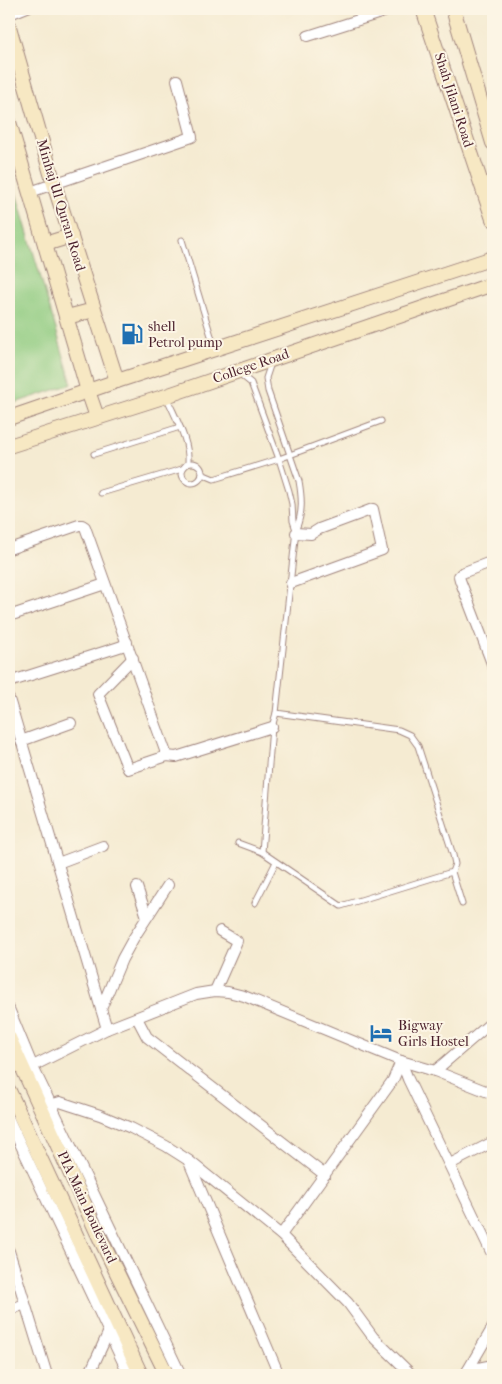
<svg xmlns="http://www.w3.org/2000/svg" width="502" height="1384" viewBox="0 0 502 1384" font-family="'IM FELL French Canon',serif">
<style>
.green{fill:#8fcb80;stroke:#6c7556}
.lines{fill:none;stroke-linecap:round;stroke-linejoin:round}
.lane-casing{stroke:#a0857e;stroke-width:7}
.street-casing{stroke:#a0857e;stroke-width:12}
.secondary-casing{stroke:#a0857e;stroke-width:16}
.lane{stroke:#fff;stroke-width:5}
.street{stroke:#fff;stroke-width:10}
.secondary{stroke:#f7e8c3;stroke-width:14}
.labels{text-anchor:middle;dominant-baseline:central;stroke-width:4;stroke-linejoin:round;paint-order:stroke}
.street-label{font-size:14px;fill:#4a1f2b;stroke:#fcf5e5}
.poi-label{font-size:14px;fill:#4a1f2b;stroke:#fcf5e5;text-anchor:start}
</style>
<rect width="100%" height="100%" fill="#fcf5e5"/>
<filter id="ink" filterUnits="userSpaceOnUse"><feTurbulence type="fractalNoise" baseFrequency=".02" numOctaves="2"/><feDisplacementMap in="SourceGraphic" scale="10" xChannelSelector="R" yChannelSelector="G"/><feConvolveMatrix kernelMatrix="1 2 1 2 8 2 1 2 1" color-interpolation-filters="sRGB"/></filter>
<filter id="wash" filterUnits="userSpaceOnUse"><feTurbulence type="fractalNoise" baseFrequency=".0096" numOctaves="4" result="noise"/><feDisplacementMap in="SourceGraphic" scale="20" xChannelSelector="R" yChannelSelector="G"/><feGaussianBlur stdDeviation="1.12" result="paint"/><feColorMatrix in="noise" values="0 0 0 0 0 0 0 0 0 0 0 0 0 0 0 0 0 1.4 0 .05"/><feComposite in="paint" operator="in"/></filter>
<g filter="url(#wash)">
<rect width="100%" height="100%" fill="#f5ebd2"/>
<polygon class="green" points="9,169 72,384 9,405"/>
</g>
<g filter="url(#ink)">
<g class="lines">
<g class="lane-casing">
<g id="lane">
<polyline points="9,17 29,9"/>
<polyline points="182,240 215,349"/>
<path d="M271 363 266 378 268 391 299 481C302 498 303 513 296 529"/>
<path d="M167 398C175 417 190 442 188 463"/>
<polyline points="94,454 180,427"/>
<circle cx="192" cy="473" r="10"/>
<polyline points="202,474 214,479 279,459 381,421"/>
<polyline points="101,493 182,469"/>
<polyline points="276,713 399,730 410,735 418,746 453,855 455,864 452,872 462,904"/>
<polyline points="238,843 262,852 272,727 276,713 296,530 293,521 292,504 289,491 279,459 251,383 240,374"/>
<polyline points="262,852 341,906 452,872"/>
<polyline points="255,903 276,862"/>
</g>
</g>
<g class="street-casing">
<g id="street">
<polyline points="308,36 393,9"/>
<polyline points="30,192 192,137 177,80"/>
<polyline points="9,549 79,525 82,525 85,527 167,756"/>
<polyline points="493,561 462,573 459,576 460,580 493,666"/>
<polyline points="291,583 382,550 373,509 319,529 311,534 296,533"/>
<polyline points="9,616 105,584"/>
<polyline points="133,658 98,694 128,769 167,756 176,757 272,727"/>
<polyline points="9,682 116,648 122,646 127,642"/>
<polyline points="9,699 101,1009"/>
<polyline points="21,741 71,723"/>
<polyline points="58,863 103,846"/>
<polyline points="137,887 147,917"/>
<polyline points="215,991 237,941 220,931"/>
<polyline points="9,1009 32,1065 181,1375"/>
<polyline points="137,1018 147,1037 325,1175"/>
<polyline points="107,1029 101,1009 122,959 133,939 168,885"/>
<polyline points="401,1061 408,1079 493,1256"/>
<polyline points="23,1071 107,1029 196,994 215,991 228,992 244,996 401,1061 435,1071 493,1094"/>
<polyline points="435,1071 493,1021"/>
<polyline points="41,1108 60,1102 100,1115 131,1128 166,1146 188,1160 281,1235 348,1303 373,1337 412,1375"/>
<polyline points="9,1120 129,1375"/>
<polyline points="189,1162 279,1375"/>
<polyline points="450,1164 493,1142"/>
<polyline points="281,1235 393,1080 401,1061"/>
<polyline points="9,1251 47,1375"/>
<polyline points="9,1310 25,1304"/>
<polyline points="468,1370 493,1365"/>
<polyline points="89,1375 109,1331"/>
<polyline points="465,1375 493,1327"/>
</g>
</g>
<g class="secondary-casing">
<g id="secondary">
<polyline points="423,9 493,219"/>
<polyline points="453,9 493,143"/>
<polyline points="9,27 54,184 117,381"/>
<polyline points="9,122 88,391 97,417"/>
<polyline points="45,244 71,236"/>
<polyline points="67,317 94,310"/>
<polyline points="9,418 117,381 493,258"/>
<polyline points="9,446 166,396 493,284"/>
<polyline points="9,1038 97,1232 167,1375"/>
<polyline points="9,1091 141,1375"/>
</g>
</g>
<use href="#lane" class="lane"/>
<use href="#street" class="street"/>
<use href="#secondary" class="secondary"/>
</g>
</g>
<defs>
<g id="fuel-bare" transform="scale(1.725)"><path d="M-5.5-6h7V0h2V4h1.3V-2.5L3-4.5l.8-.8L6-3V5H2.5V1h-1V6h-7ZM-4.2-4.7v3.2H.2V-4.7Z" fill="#1f6fb2" stroke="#fcf5e5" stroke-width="2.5" paint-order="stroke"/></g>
<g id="hotel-bare" transform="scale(1.725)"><path d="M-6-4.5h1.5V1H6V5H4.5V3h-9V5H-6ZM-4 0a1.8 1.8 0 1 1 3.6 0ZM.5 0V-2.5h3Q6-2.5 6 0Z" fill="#1f6fb2" stroke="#fcf5e5" stroke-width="2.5" paint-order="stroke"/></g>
</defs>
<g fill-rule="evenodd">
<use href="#fuel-bare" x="132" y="334"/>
<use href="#hotel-bare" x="381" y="1033"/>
</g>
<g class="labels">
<g class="street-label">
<text transform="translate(454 100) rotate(72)">Shah Jilani Road</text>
<text transform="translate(61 205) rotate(73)">Minhaj Ul Quran Road</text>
<text transform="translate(251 366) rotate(-19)">College Road</text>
<text transform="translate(87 1207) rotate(65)">PIA Main Boulevard</text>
</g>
<g class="poi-label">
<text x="148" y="326">shell<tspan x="148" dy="16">Petrol pump</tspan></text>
<text x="398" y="1025">Bigway<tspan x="398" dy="16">Girls Hostel</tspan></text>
</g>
</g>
<rect width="502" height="1384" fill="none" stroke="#fcf5e5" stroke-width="30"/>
</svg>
